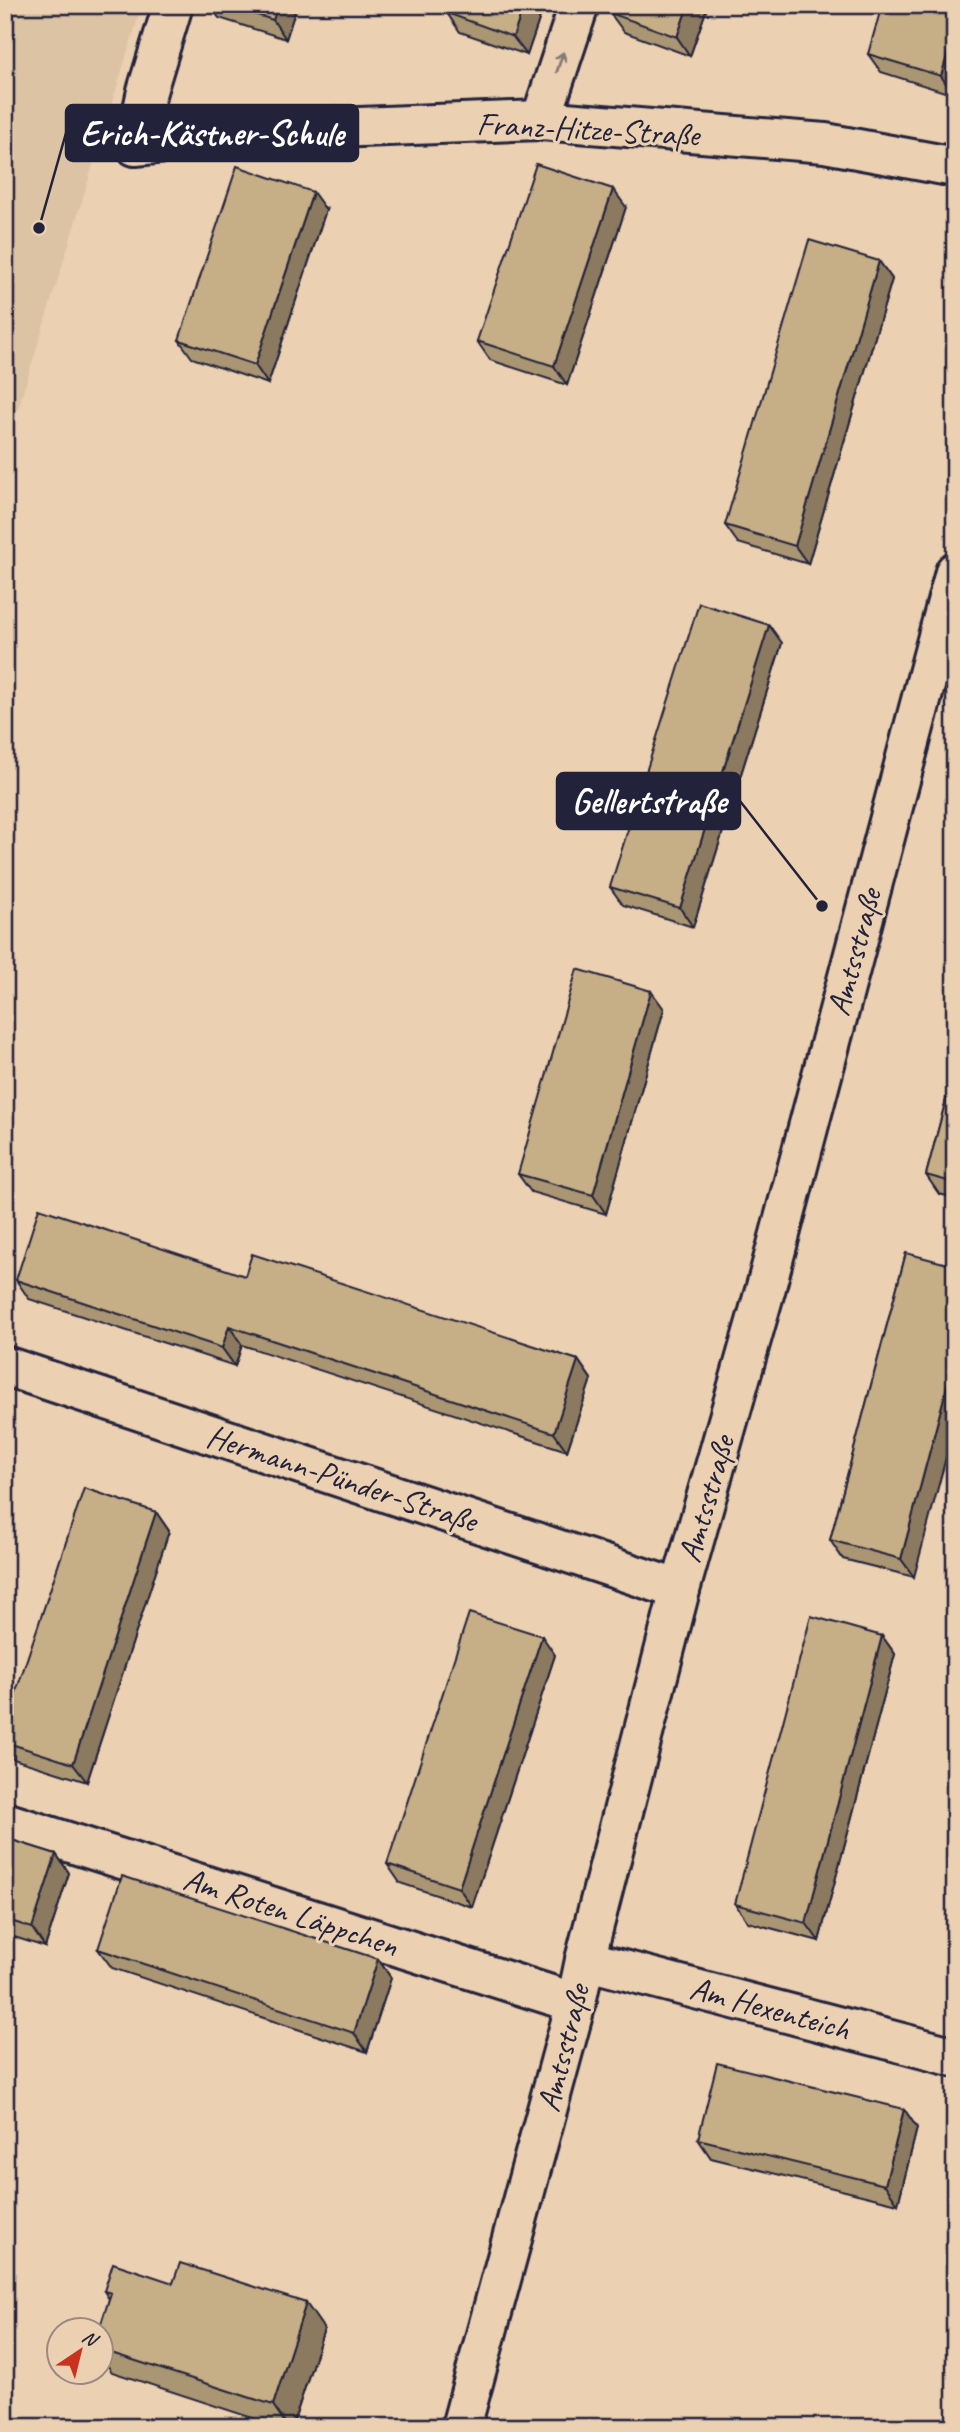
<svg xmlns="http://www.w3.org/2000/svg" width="960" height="2432" viewBox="0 0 960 2432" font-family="Caveat,sans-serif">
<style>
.built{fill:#dcc3a3}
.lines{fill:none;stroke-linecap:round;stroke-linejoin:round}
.street-casing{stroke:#22223b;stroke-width:44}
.secondary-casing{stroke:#22223b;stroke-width:44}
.street{stroke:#ebd0b2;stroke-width:38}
.secondary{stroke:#ebd0b2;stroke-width:38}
.wall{fill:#aa9673;stroke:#22223b;stroke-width:2}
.shaded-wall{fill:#8b7a5e;stroke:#22223b;stroke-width:2}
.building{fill:#c6ae86;stroke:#22223b;stroke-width:2}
.oneway{stroke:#867976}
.labels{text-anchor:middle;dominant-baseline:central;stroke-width:6;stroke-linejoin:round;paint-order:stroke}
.street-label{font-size:33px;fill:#22223b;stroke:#ebd0b2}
.leader{fill:none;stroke:#22223b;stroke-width:2.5}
.callout-dot{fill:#22223b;stroke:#ebd0b2;stroke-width:2.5}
.callout{fill:#22223b;stroke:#22223b;stroke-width:2.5}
.callout-label{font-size:35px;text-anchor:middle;font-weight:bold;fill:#fff}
</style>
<rect width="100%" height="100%" fill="#ebd0b2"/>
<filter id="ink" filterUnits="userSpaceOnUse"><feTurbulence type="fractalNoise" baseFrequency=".0143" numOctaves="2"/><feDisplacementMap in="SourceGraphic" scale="14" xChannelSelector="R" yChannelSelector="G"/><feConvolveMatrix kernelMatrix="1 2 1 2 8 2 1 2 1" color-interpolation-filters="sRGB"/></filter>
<g filter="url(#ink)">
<polygon class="built" points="5,5 142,5 5,451"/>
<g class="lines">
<g class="street-casing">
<g id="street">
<polyline points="173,5 147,91 135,146 308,129 541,120 825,143 955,167"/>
<polyline points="541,120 579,5"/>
<polyline points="5,1366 680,1590"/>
<polyline points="5,1822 576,2003"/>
<polyline points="585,1960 955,2057"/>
</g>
</g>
<g class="secondary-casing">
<polyline id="secondary" points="461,2427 576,2003 585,1960 680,1590 766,1287 955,572"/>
</g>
<use href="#street" class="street"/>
<use href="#secondary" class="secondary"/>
</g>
<g class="wall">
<polygon points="210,5 297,5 286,39 219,18"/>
<polygon points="450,5 544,5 527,55 460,32 447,13"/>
<polygon points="613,5 708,5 690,56 624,32 610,13"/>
<polygon points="955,5 954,95 881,72 868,54"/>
<polygon points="626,207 567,385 490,360 477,341"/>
<polygon points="326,210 268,384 192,358 179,340"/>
<polygon points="879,261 892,279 808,564 738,543 725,525"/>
<polygon points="782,643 693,927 623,905 610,887"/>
<polygon points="664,1009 606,1214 531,1192 518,1174"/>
<polygon points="955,1066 955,1198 939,1194 926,1175"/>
<polygon points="906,1253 914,1577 843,1559 830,1540"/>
<polygon points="245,1276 578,1360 591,1379 567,1451 242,1345 235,1366 29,1299 16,1280"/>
<polygon points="156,1512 169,1531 87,1782 13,1759 5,1747 5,1725"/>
<polygon points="882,1636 895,1654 819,1941 748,1922 735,1904"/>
<polygon points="555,1655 472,1907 400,1883 387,1864"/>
<polygon points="5,1838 56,1854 69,1873 45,1947 5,1934"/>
<polygon points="98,1949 378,1959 391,1978 367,2052 112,1968"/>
<polygon points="904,2109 917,2128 898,2204 711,2158 698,2139"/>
<polygon points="173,2283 324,2329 292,2427 280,2427 112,2372 102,2358 102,2330 109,2299 104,2291"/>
</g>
<g class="shaded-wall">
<polygon points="278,5 297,5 286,39 273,20"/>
<polygon points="524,5 544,5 527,55 513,37"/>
<polygon points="688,5 708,5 690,56 677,37"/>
<polygon points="955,29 955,91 954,95 941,76"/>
<polygon points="613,189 626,207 567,385 554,366"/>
<polygon points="313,192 326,210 268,384 255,365"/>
<polygon points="879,261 892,279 808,564 795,546"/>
<polygon points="769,625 782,643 693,927 680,908"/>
<polygon points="651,991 664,1009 606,1214 593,1195"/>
<polygon points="229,1326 242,1345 235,1366 222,1348"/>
<polygon points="955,1356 955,1424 914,1577 901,1559"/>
<polygon points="578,1360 591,1379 567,1451 554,1433"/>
<polygon points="156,1512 169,1531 87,1782 73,1764"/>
<polygon points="542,1636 555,1655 472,1907 459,1888"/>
<polygon points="882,1636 895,1654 819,1941 806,1923"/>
<polygon points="56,1854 69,1873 45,1947 32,1928"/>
<polygon points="378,1959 391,1978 367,2052 354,2033"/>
<polygon points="904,2109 917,2128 898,2204 885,2185"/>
<polygon points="306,2303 324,2329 292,2427 288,2427 273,2405"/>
</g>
<g class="building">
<polygon points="226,5 278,5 273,20"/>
<polygon points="450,5 524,5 513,37 447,13"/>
<polygon points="613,5 688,5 677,37 610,13"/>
<polygon points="882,5 955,5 955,29 941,76 868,54"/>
<polygon points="536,164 613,189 554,366 477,341"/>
<polygon points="237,166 313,192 255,365 179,340"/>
<polygon points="809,240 879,261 795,546 725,525"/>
<polygon points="699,603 769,625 680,908 610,887"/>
<polygon points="577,969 651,991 593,1195 518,1174"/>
<polygon points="955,1066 955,1183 926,1175"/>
<polygon points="39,1208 245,1276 252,1254 578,1360 554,1433 229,1326 222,1348 16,1280"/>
<polygon points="906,1253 955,1266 955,1356 901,1559 830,1540"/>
<polygon points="84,1488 156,1512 73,1764 5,1742 5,1725"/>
<polygon points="469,1613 542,1636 459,1888 387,1864"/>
<polygon points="811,1616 882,1636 806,1923 735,1904"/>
<polygon points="5,1838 56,1854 32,1928 5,1919"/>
<polygon points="122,1876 378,1959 354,2033 98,1949"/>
<polygon points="717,2063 904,2109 885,2185 698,2139"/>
<polygon points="113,2263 173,2283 180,2263 306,2303 273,2405 102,2350 102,2330 99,2330 111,2293 104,2291"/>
</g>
<defs><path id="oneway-shaft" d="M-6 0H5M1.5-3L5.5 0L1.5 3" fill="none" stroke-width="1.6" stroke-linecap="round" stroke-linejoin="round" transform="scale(1.75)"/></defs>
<use class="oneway" href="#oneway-shaft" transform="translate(560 62) rotate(-72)"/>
</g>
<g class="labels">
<g class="street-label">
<text transform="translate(588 129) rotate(3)">Franz-Hitze-Straße</text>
<text transform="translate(854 952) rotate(-75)">Amtsstraße</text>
<text transform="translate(342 1478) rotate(18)">Hermann-Pünder-Straße</text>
<text transform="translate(706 1499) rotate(-74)">Amtsstraße</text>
<text transform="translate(291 1912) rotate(18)">Am Roten Läppchen</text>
<text transform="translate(770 2008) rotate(15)">Am Hexenteich</text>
<text transform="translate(563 2048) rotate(-76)">Amtsstraße</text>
</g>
</g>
<path class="leader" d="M39 228L66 133M822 906L740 801"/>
<g class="callout-dot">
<circle cx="39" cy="228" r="7"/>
<circle cx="822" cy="906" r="7"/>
</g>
<g class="callout">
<rect x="66" y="105" width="292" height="56" rx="7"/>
<rect x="557" y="773" width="183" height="56" rx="7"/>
</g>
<g class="callout-label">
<text x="212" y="145">Erich-Kästner-Schule</text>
<text x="649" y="813">Gellertstraße</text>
</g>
<rect width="960" height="2432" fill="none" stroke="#ebd0b2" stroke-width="28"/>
<rect x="14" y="14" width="932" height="2404" fill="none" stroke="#22223b" stroke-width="2.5" filter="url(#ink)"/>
<g transform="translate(80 2351) rotate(35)"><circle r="33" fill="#ebd0b2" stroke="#9b8a82" stroke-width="2"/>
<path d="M0-5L12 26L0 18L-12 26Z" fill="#c8321e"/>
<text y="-10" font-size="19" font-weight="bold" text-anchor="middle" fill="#22223b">N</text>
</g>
</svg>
